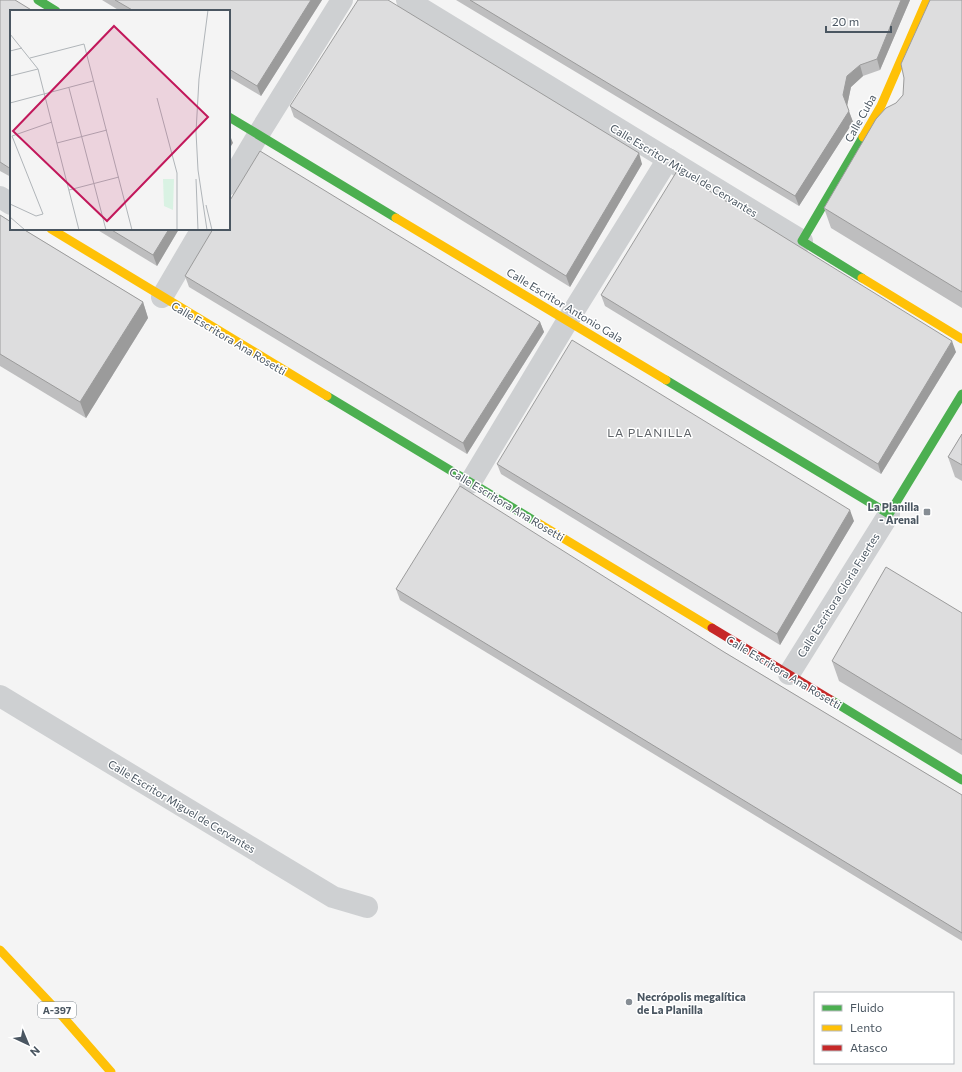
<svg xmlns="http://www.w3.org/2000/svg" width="962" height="1072" viewBox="0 0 962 1072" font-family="Commissioner,sans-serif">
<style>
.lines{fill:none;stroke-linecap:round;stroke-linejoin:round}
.street{stroke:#ced0d2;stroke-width:22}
.fast{stroke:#4caf50;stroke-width:9}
.slow{stroke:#ffc107;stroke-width:9}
.jam{stroke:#c62828;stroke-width:9}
.wall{fill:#bebebf}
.shaded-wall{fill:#9b9b9b}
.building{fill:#ddddde;stroke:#9b9b9b}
.poi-dot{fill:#868d94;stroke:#fff;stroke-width:1.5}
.labels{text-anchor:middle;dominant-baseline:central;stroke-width:3;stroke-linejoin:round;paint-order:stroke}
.shield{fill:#fff;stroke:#808990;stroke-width:1}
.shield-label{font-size:10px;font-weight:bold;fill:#4a5661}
.street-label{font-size:11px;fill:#4a5661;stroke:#fff}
.poi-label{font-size:11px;font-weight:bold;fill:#4a5661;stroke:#fff;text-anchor:end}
.neighbourhood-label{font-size:12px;letter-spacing:1px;fill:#5f6368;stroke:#fff}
.inset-road{fill:none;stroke:#b0b5b9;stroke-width:1}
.view{fill:#c2185b;fill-opacity:0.15;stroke:#c2185b;stroke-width:2}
.inset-edge{fill:none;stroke:#4a5661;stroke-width:2}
</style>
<rect width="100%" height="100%" fill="#f4f4f4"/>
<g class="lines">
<g class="street">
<polyline points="407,0 802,241"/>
<polyline points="229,184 258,135 342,0"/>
<polyline points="0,197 11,204"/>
<polyline points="162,297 202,229"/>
<polyline points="470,483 568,320 668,159"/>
<polyline points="789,674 889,514"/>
<polyline points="0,696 333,897 367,907"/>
</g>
<g class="fast">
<polyline points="38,0 56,11"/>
<polyline points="229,117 396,218"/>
<polyline points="862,278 802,241 863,137"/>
<polyline points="666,380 889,514 962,394"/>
<polyline points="327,396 538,523"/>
<polyline points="831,700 962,780"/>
</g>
<g class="slow">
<polyline points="863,137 881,106 927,0"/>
<polyline points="396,218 666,380"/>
<polyline points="51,229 327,396"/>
<polyline points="862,278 962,339"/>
<polyline points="538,523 712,628"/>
<polyline points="0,950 64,1018 111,1072"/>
</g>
<polyline class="jam" points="712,628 831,700"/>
</g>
<g class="wall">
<polygon points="0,0 11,11 11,177 0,171"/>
<polygon points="102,0 322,0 261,96 229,77 229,11 120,11"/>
<polygon points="456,0 910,0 880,70 863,76 851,87 847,106 853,122 799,206"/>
<polygon points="962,0 962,308 831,228 824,208 896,103 903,95"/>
<polygon points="290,106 642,164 570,287 294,117"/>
<polygon points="0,215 143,302 148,318 86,418 0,366"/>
<polygon points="96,229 179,229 157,266"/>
<polygon points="185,276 540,322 544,332 467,454 189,287"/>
<polygon points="601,295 956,352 881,474 605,306"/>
<polygon points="962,434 962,481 955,477 948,457"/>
<polygon points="497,464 854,521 780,645 501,474"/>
<polygon points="396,589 724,652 962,795 962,941 400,600"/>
<polygon points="962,613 962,755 839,681 832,661"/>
</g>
<g class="shaded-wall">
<polygon points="311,0 322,0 261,96 257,86"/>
<polygon points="901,0 910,0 880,70 877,59"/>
<polygon points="860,65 863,76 851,87 847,106 853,122 799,206 795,196 847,76"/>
<polygon points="229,133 233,143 229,149"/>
<polygon points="639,153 642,164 570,287 566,276"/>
<polygon points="169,229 179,229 157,266 153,255"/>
<polygon points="143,302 148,318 86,418 80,402"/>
<polygon points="540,322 544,332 467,454 463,443"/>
<polygon points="952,341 956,352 881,474 878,464"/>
<polygon points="850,510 854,521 780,645 777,634"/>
</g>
<g class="building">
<polygon points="0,0 15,0 33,11 11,11 11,169 0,162"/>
<polygon points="115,0 311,0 257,86 229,69 229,11 134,11"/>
<polygon points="358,0 388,0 639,153 566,276 290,106"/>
<polygon points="470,0 901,0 877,59 860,65 847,76 843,95 849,111 795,196"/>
<polygon points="930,0 962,0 962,292 824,208 876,119 886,108 896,103 903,95 904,78 901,64"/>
<polygon points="260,151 540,322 463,443 185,276 213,229 229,229 229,202"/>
<polygon points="677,171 952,341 878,464 601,295"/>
<polygon points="0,215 11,222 11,229 23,229 143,302 80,402 0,354"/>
<polygon points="110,229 169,229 153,255"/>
<polygon points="572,340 850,510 777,634 497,464"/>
<polygon points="962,434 962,465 948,457"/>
<polygon points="460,486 724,652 962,795 962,933 396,589"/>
<polygon points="886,567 962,613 962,740 832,661"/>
</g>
<g class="poi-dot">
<rect x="923" y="508" width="8" height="8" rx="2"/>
<circle cx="629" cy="1002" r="4"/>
</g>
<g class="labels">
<rect class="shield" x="38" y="1002" width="38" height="16" rx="3"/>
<g class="shield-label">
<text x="57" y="1010">A-397</text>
</g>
<g class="street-label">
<text transform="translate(860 118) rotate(-61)">Calle Cuba</text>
<text transform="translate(684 170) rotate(31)">Calle Escritor Miguel de Cervantes</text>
<text transform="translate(565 305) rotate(31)">Calle Escritor Antonio Gala</text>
<text transform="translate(229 338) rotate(31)">Calle Escritora Ana Rosetti</text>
<text transform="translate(507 504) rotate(31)">Calle Escritora Ana Rosetti</text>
<text transform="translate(838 595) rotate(-58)">Calle Escritora Gloria Fuertes</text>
<text transform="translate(784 672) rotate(31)">Calle Escritora Ana Rosetti</text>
<text transform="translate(182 806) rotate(31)">Calle Escritor Miguel de Cervantes</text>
</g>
<g class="poi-label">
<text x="919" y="506">La Planilla<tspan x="919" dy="13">- Arenal</tspan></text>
<text x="637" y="996" text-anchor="start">Necrópolis megalítica<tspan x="637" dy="13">de La Planilla</tspan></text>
</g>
<g class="neighbourhood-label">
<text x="650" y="432">LA PLANILLA</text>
</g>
</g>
<g transform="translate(10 10)">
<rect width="220" height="220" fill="#f4f4f4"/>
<path d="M153 169H164L163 200 154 196Z" fill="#d9f2e3"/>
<path class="inset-road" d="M0 24 28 59 69 220M0 41 12 38M20 48 74 34 122 220M0 66 28 59M59 78 96 220M147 88 167 163V220M0 93 83 71M47 133 97 120M186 169 188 220M59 180 109 167M0 194 26 206 33 204 2 126 42 112M196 195 202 220M0 207 15 220M197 220 188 160 186 122 189 69 198 0"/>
<path class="view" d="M104 16 198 107 97 211 3 121Z"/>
<rect width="220" height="220" class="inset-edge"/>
</g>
<rect x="814" y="992" width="140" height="72" fill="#ffffff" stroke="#b7bbc0"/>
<rect x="822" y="1005" width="20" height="6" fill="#4caf50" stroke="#b7bbc0"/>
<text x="850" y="1012" font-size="12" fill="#4a5661">Fluido</text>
<rect x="822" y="1025" width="20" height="6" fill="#ffc107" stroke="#b7bbc0"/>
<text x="850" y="1032" font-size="12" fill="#4a5661">Lento</text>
<rect x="822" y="1045" width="20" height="6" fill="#c62828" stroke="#b7bbc0"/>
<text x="850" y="1052" font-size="12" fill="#4a5661">Atasco</text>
<g transform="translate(28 1044) rotate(136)" stroke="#ffffff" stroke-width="3" paint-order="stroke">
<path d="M0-3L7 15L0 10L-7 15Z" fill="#4a5661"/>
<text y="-6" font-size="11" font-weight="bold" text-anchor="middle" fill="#4a5661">N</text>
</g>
<path d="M826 26v6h65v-6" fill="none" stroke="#4a5661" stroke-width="2"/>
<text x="832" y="26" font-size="12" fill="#4a5661" stroke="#ffffff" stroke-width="3" paint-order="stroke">20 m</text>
</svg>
